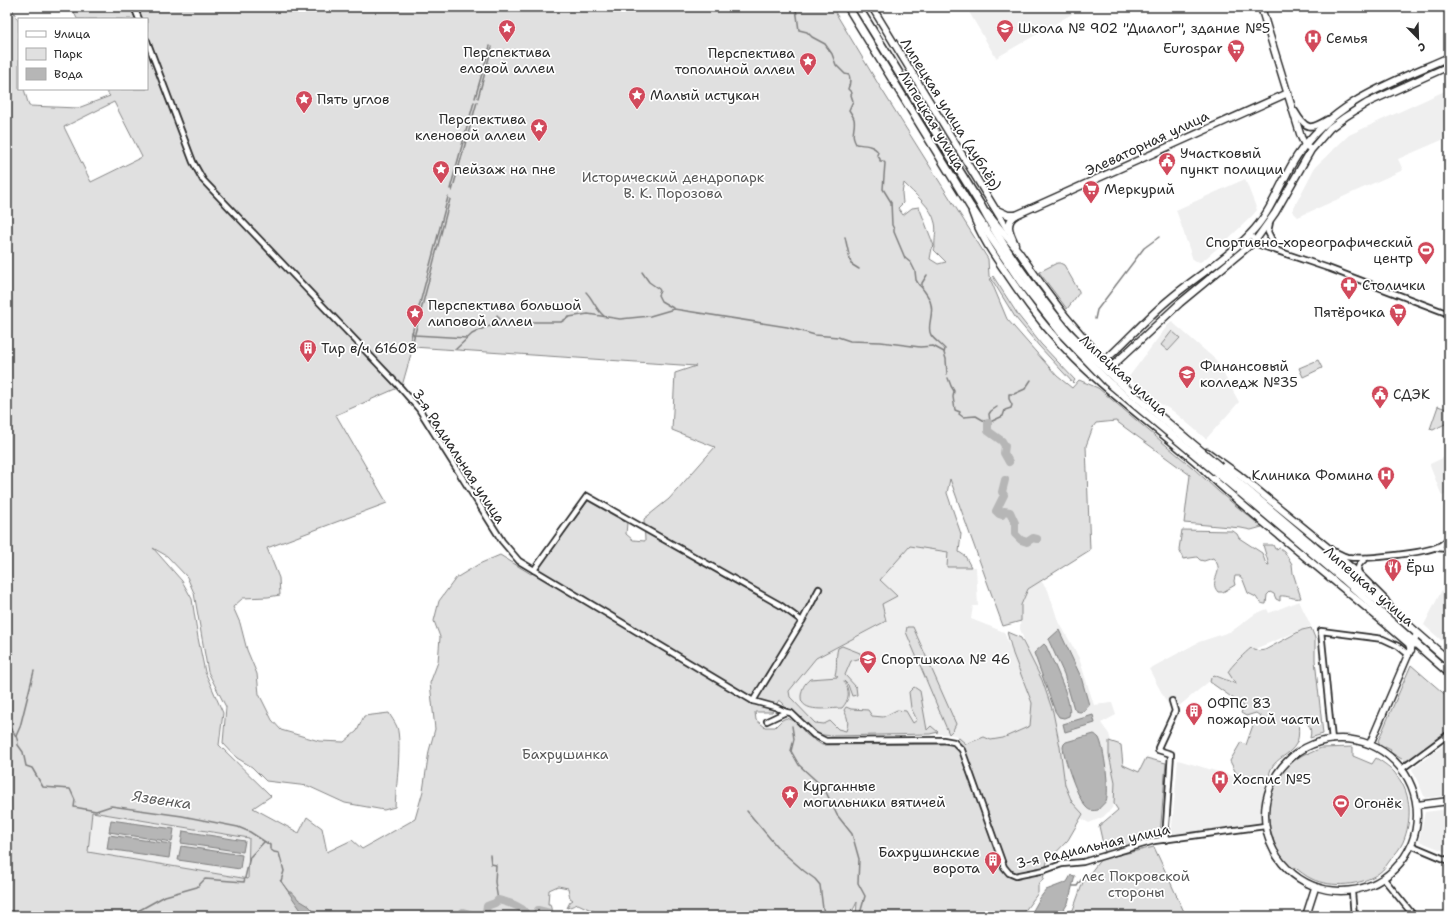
<svg xmlns="http://www.w3.org/2000/svg" width="1456" height="923" viewBox="0 0 1456 923" font-family="'Shantell Sans',sans-serif">
<style>
.built{fill:#efefef}
.green{fill:#e0e0e0;stroke:#868686;fill-rule:evenodd}
.water{fill:#b6b6b6;stroke:#7e7e7e}
.lines{fill:none;stroke-linecap:round;stroke-linejoin:round}
.stream{stroke:#7e7e7e;stroke-width:1.5}
.river{stroke:#b6b6b6;stroke-width:8}
.street-casing{stroke:#2b2b2b;stroke-width:8}
.secondary-casing{stroke:#2b2b2b;stroke-width:9}
.primary-casing{stroke:#2b2b2b;stroke-width:10}
.street{stroke:#fff;stroke-width:4.5}
.secondary{stroke:#fff;stroke-width:6}
.primary{stroke:#fff;stroke-width:7}
.primary-bridge-casing{stroke:#2b2b2b;stroke-width:10;stroke-linecap:butt}
.primary-bridge{stroke:#fff;stroke-width:7}
.labels{text-anchor:middle;dominant-baseline:central;stroke-width:3.5;stroke-linejoin:round;paint-order:stroke}
.poi-label{font-size:14px;fill:#2b2b2b;stroke:#fff;text-anchor:start}
.street-label{font-size:14px;fill:#2b2b2b;stroke:#fff}
.park-label{font-size:14px;fill:#585858;stroke:#fff}
.water-label{font-size:15px;font-style:italic;fill:#5c5c5c;stroke:#fff}
</style>
<rect width="100%" height="100%" fill="#fff"/>
<filter id="ink" filterUnits="userSpaceOnUse"><feTurbulence type="fractalNoise" baseFrequency=".025" numOctaves="2"/><feDisplacementMap in="SourceGraphic" scale="8" xChannelSelector="R" yChannelSelector="G"/><feConvolveMatrix kernelMatrix="1 2 1 2 8 2 1 2 1" color-interpolation-filters="sRGB"/></filter>
<g filter="url(#ink)">
<g class="built">
<polygon points="966,7 1084,7 996,58"/>
<polygon points="1449,89 1449,137 1398,159 1403,170 1298,217 1292,211 1315,167 1349,135"/>
<polygon points="1245,179 1257,210 1252,216 1229,238 1205,259 1200,262 1193,260 1176,210"/>
<polygon points="1171,321 1216,360 1239,402 1206,439 1173,411 1159,403 1128,378"/>
<polygon points="1449,455 1449,493 1442,496 1430,466 1430,464"/>
<polygon points="910,545 948,552 947,567 976,567 978,606 973,606 971,619 1004,632 1032,703 1030,726 1003,738 991,740 984,737 966,744 957,736 949,734 832,736 815,734 802,720 784,706 789,691 816,658 878,626 882,604 897,596 880,580"/>
<polygon points="1449,576 1449,647 1424,625"/>
<polygon points="1041,581 1048,590 1057,618 1079,658 1094,705 1112,703 1116,715 1101,723 1109,734 1113,748 1116,797 1112,808 1103,817 1089,823 1077,816 1061,779 1054,725 1020,629 1021,605 1028,589"/>
<polygon points="1299,601 1311,626 1257,648 1231,667 1257,684 1250,691 1217,675 1179,706 1173,699 1167,703 1149,669 1199,642 1232,631 1255,614 1267,609 1269,613"/>
<polygon points="1449,741 1449,795 1425,798 1412,769"/>
<polygon points="1178,760 1267,786 1262,803 1261,823 1171,837"/>
<polygon points="1449,809 1449,853 1419,841 1425,812"/>
<polygon points="92,812 249,838 248,879 88,852"/>
</g>
<g class="green">
<path d="M7 7H11L19 22V89H24L29 106 78 108 110 96 104 89H147V19H77L72 7H832L877 82 988 259 989 276 1007 319 1057 376 1072 388 1079 380 1098 388 1192 467 1219 492 1262 527 1251 530 1241 528 1184 523 1190 475 1116 421 1096 423 1093 427 1086 446 1090 550 1028 589 1021 605V621L1003 626 950 479 947 493 961 534 959 552 965 556 971 567H947L948 552 910 546 880 580 897 596 882 604 886 621 816 658 789 691 790 697 815 723 824 724 830 721 838 729 846 731C849 723 848 718 844 710L846 707 851 709 868 710 872 716 883 717 897 710 906 711 913 723 917 720 911 708 909 692 914 687 920 691 927 730 931 726 938 732 930 734 832 736 815 734 802 720 784 706 783 703 779 700 772 712H755L756 720 765 727H775L782 720 786 718 796 722 807 735 822 745 942 744 948 743 959 738 966 744 984 737 991 740 1003 738 1030 726 1032 703 1013 654 1007 632 1021 638 1042 680 1053 712 1060 747 1065 785 1072 802 1083 814 1068 840 1047 862 1043 879 1038 885V893L1021 916H856L857 902 850 916H611L593 911 578 904 567 908 570 902 573 900 570 898 568 888 558 886 549 890 548 904H550L553 916H7ZM114 102 142 157 91 182 64 127ZM904 183C914 194 932 207 935 223 937 231 934 240 935 248L934 250 946 262 938 264 930 259 932 248 934 246 919 207 912 208 903 215 898 208 903 203 902 193ZM413 347 696 366 675 373 672 430 715 447 669 499 644 519 645 541 633 540 626 534 627 523 588 501 539 568 531 574 500 555 479 564 456 578 439 601 434 621 440 637 438 662 430 683 435 729 429 751 423 791 415 819 362 849 352 840 327 852 322 828 307 817 299 833 253 808 271 796 219 745 223 713 205 672 198 638 192 599 182 581 153 548 167 556 187 577 194 593 208 672 226 707 223 743 237 758 252 767 266 781 308 786 345 803 384 810 395 807C396 789 402 742 397 727 395 722 391 717 389 713L364 716 357 731 344 742 319 741 281 730 272 720 259 694 257 674 247 650 240 623 233 607 243 598 268 597 280 595 279 578 267 548 387 503 336 415 402 386ZM92 812 249 838 248 879 88 852Z"/>
<polygon points="1057,263 1060,263 1064,265 1079,291 1079,293 1067,309 1039,272"/>
<polygon points="993,276 1018,315 1041,344 1075,380 1073,383 1039,346 1015,317 991,278"/>
<polygon points="1172,331 1180,338 1168,351 1161,345"/>
<polygon points="1318,360 1322,368 1303,377 1299,368"/>
<polygon points="1438,406 1449,410 1449,419 1447,423 1433,430 1430,429"/>
<path d="M1182 530 1233 531 1237 534 1239 538 1262 553 1266 564 1269 565 1263 545H1273L1275 549 1280 548 1284 551 1292 564 1293 573 1301 598C1294 600 1287 595 1280 596V601L1276 599 1274 594 1270 592 1267 595 1266 604C1261 604 1259 602 1256 597L1248 593 1243 580 1240 576H1235L1234 581 1235 585 1223 592H1218C1207 580 1227 572 1213 558L1204 561 1200 560 1197 557 1183 559 1179 549Z"/>
<polygon points="907,627 913,627 956,724 953,730 949,734 906,632"/>
<path d="M1311 628 1315 638V660L1323 734 1310 738C1313 726 1307 723 1299 716 1297 726 1301 735 1296 744 1290 755 1276 758 1271 769 1269 773 1269 778 1269 782H1263L1236 773 1230 761 1241 742 1246 745 1254 722 1264 725 1266 720 1256 713 1246 716 1241 713 1244 706 1210 682 1211 678 1214 675 1236 684 1228 672C1231 666 1246 652 1251 648L1259 651 1265 650 1302 630Z"/>
<path d="M842 646 860 653 861 658 851 661 845 675 856 687 857 695 852 696 848 685 844 681C850 691 850 699 842 708 830 708 800 714 801 696 802 688 804 684 810 679L838 677 835 675C838 664 835 659 838 648Z"/>
<polygon points="1411,665 1449,698 1449,730 1409,760 1405,761 1390,752 1391,750 1385,747 1384,749 1380,746 1378,741"/>
<polygon points="1109,741 1121,745 1123,765 1139,772 1146,758 1166,763 1160,835 1105,853 1099,826 1118,810 1114,804 1115,782 1109,755"/>
<path d="M1353 747V756L1372 764 1376 758C1384 763 1392 768 1397 776 1412 794 1412 821 1403 842 1400 849 1395 854 1391 859 1387 864 1384 870 1379 873 1362 886 1331 888 1312 879 1305 876 1300 871 1294 867V873C1282 864 1275 850 1273 837 1271 831 1267 826 1267 819 1267 814 1267 807 1268 801 1270 783 1291 759 1307 753L1308 754 1321 748Z"/>
<polygon points="1154,847 1186,916 1063,916 1066,912 1073,910 1083,882 1101,859"/>
</g>
<g class="water">
<path d="M1059 630 1081 677 1089 705C1085 711 1080 715 1074 709L1064 674 1049 641V639Z"/>
<path d="M1044 644 1046 646C1052 659 1074 705 1069 716L1064 718 1059 717 1055 711 1034 653Z"/>
<polygon points="1093,715 1095,723 1065,732 1063,724"/>
<path d="M1094 734C1095 734 1098 737 1099 738 1104 747 1110 791 1106 801 1104 804 1100 807 1098 810 1093 811 1089 811 1086 807 1078 799 1064 759 1063 747L1064 744 1066 742Z"/>
<polygon points="111,820 174,829 172,842 109,832"/>
<polygon points="183,831 245,841 243,852 181,843"/>
<polygon points="109,835 171,844 169,858 107,849"/>
<polygon points="181,846 242,855 240,869 178,860"/>
<polygon points="1071,875 1075,876 1068,903 1062,913 1062,916 1030,916 1040,898 1046,890 1067,882"/>
<polygon points="280,880 289,892 292,892 299,900 309,906 318,916 305,916"/>
</g>
<g class="lines">
<g class="stream">
<path d="M795 7C797 10 798 25 799 30L807 32 812 37 825 44 832 54 836 65 845 74 849 75C851 80 850 84 848 89L852 93 851 95 853 101 849 110C851 113 853 116 854 119 856 128 850 133 856 144 864 145 874 145 878 152L877 155 880 159V161H883L885 163 883 189 891 202 892 225 894 229V232L905 258 911 263 915 271 916 280 919 285C923 288 924 291 927 295 938 312 925 325 931 335 934 340 941 344 945 349L944 353 946 359 947 374"/>
<polyline points="475,98 490,46"/>
<polyline points="478,98 492,47"/>
<polyline points="450,189 474,102"/>
<polyline points="452,191 477,102"/>
<polyline points="845,237 851,264 859,269"/>
<polyline points="642,272 649,282 659,289 660,291 658,295 661,301 673,308"/>
<polyline points="922,287 922,283 927,275"/>
<path d="M586 292C593 299 596 310 604 316"/>
<polyline points="497,315 501,321 506,323"/>
<polyline points="1095,319 1097,310 1144,248 1159,237"/>
<polyline points="471,325 485,326"/>
<polyline points="412,332 414,335 467,338"/>
<polyline points="410,341 448,197"/>
<polyline points="413,341 450,199"/>
<polyline points="456,349 472,334 486,327 513,322 561,322 569,317 588,314 620,319 650,316 674,309 787,327 815,335 838,337 850,341 881,342 920,347 933,346 944,352"/>
<polyline points="948,378 951,386 954,391 953,397 955,410 960,412 959,414 963,417 976,416 988,423 1003,416 1005,410 1011,408 1012,405 1009,399 1009,394 1014,394 1025,389 1031,380"/>
<polyline points="990,422 989,414 991,411 997,407"/>
<polyline points="792,726 794,739 791,751 799,765 824,788 837,815 852,834 859,859 858,883 865,896 861,910 858,916"/>
<path d="M7 728H10C15 733 18 738 18 745L23 752 26 766 32 768 43 787 70 789 75 800 74 807 96 811 111 806 182 816 238 827 250 832 270 845V849L274 852 279 853 284 871 281 881"/>
<polyline points="16,736 20,727 34,671"/>
<polyline points="747,811 779,849 804,871 815,879 820,885 823,909 826,916"/>
<polyline points="490,855 491,864 496,865 495,882 498,900"/>
<polyline points="1073,886 1077,886 1081,880 1084,879"/>
<polyline points="129,916 165,896 197,887 205,879 244,882 250,857 264,842"/>
</g>
<g class="river">
<polyline points="988,423 988,431 1002,441 1005,446 1004,453 1009,462"/>
<polyline points="1005,480 1002,492 1004,495 996,511 999,514 1002,515 1004,511 1010,512 1015,523 1015,534 1021,540 1027,542 1033,538 1037,539"/>
<polyline points="459,916 463,912 476,916"/>
<path d="M485 916 487 906 495 903 498 900C507 902 519 905 525 912V916"/>
<polyline points="535,916 538,910 550,913 551,916"/>
</g>
<g class="street-casing">
<g id="street">
<polyline points="134,7 139,19"/>
<polyline points="147,41 193,162 203,180 398,385 419,409 502,541 519,561 753,701 775,707 786,712"/>
<path d="M1295 111C1306 130 1310 130 1328 119"/>
<polyline points="1270,222 1268,232 1277,250"/>
<polyline points="1250,234 1257,244 1328,268 1449,314"/>
<polyline points="1436,548 1449,549"/>
<path d="M1336 552C1340 554 1343 556 1347 557 1364 560 1425 553 1439 546 1443 544 1446 541 1449 538"/>
<polyline points="534,570 587,496 780,605 802,621"/>
<path d="M1359 574C1356 566 1360 563 1366 558"/>
<polyline points="753,701 802,621 819,589"/>
<polyline points="767,721 786,712 791,713 814,735 826,741 943,740 954,742 962,750 1004,867 1009,873 1016,876 1020,875 1045,870 1062,864 1083,862 1154,841 1265,826"/>
<polyline points="1332,740 1321,631 1383,639 1398,646 1409,655"/>
<polyline points="1403,768 1449,734"/>
<polyline points="1165,840 1171,754 1158,750 1158,748 1175,711 1172,701"/>
<polyline points="1411,845 1449,861"/>
<polyline points="1384,879 1414,916"/>
<polyline points="1352,892 1354,916"/>
</g>
</g>
<g class="secondary-casing">
<g id="secondary">
<polyline points="872,7 1008,230"/>
<polyline points="1261,7 1301,137 1305,145 1308,147"/>
<polyline points="997,210 1008,215 1016,215"/>
<path d="M972 212C980 235 993 254 1007 274 1027 304 1049 333 1075 359 1113 397 1157 428 1198 464 1206 471 1213 479 1220 485 1282 540 1347 590 1409 644L1411 650"/>
<polyline points="987,213 1019,252 1042,285 1066,317 1120,380"/>
<path d="M1015 244C1010 233 1004 223 1016 215L1288 93"/>
<path d="M1102 363C1126 342 1147 317 1172 297 1197 276 1229 257 1250 234 1272 212 1280 182 1297 156 1334 101 1391 83 1449 57"/>
<polyline points="1108,370 1180,303 1255,241 1275,213 1311,150 1330,128 1345,117 1367,103 1449,66"/>
<polyline points="1207,452 1239,475 1326,546 1359,574 1385,600 1391,609"/>
<circle cx="1341" cy="815" r="76"/>
<polyline points="1370,744 1417,634"/>
<polyline points="1417,805 1449,801"/>
<polyline points="1306,916 1315,888"/>
</g>
</g>
<g class="primary-casing">
<g id="primary">
<polyline points="848,7 970,206 1021,282 1063,335"/>
<path d="M858 7 980 204C1004 250 1035 291 1067 331"/>
<polyline points="1220,467 1377,600 1393,612 1449,661"/>
<polyline points="1216,472 1342,578 1449,673"/>
</g>
</g>
<use href="#street" class="street"/>
<use href="#secondary" class="secondary"/>
<use href="#primary" class="primary"/>
<g class="primary-bridge-casing">
<g id="primary-bridge">
<polyline points="1067,331 1113,377 1220,467"/>
<polyline points="1063,335 1108,382 1216,472"/>
</g>
</g>
<use href="#primary-bridge" class="primary-bridge"/>
</g>
</g>
<defs>
<g id="sight-pin" transform="scale(0.9)"><path d="M0 17L-7.5 6A9.5 9.5 0 1 1 7.5 6Z" fill="#d1495b" stroke="#fff"/><path d="M0-6L1.8-2.2L6-1.7L2.9 1.2L3.7 5.4L0 3.3L-3.7 5.4L-2.9 1.2L-6-1.7L-1.8-2.2Z" fill="#fff"/></g>
<g id="school-pin" transform="scale(0.9)"><path d="M0 17L-7.5 6A9.5 9.5 0 1 1 7.5 6Z" fill="#d1495b" stroke="#fff"/><path d="M0-5L7-2L0 1L-7-2ZM-4 1L0 2.5L4 1V4Q0 6-4 4Z" fill="#fff"/></g>
<g id="hospital-pin" transform="scale(0.9)"><path d="M0 17L-7.5 6A9.5 9.5 0 1 1 7.5 6Z" fill="#d1495b" stroke="#fff"/><path d="M-5-5h3v3.5h4V-5h3V5h-3V1.5h-4V5h-3Z" fill="#fff"/></g>
<g id="supermarket-pin" transform="scale(0.9)"><path d="M0 17L-7.5 6A9.5 9.5 0 1 1 7.5 6Z" fill="#d1495b" stroke="#fff"/><path d="M-6-5.5h2.5l.6 2H6L4.5 2H-2.5L-4.4-4H-6ZM-1.5 3.2a1.3 1.3 0 1 0 .1 0ZM3 3.2a1.3 1.3 0 1 0 .1 0Z" fill="#fff"/></g>
<g id="civic-pin" transform="scale(0.9)"><path d="M0 17L-7.5 6A9.5 9.5 0 1 1 7.5 6Z" fill="#d1495b" stroke="#fff"/><path d="M-.6-6.5H3V-4.5H.6V-3L4-1V1h2V6H-6V1h2V-1L-.6-3ZM-1.2 2.5V6h2.4V2.5Z" fill="#fff"/></g>
<g id="stadium-pin" transform="scale(0.9)"><path d="M0 17L-7.5 6A9.5 9.5 0 1 1 7.5 6Z" fill="#d1495b" stroke="#fff"/><path d="M0-5a6.5 5 0 1 0 0 10a6.5 5 0 1 0 0-10ZM-3.5-1.8h7v3.6h-7Z" fill="#fff"/></g>
<g id="pharmacy-pin" transform="scale(0.9)"><path d="M0 17L-7.5 6A9.5 9.5 0 1 1 7.5 6Z" fill="#d1495b" stroke="#fff"/><path d="M-2-6h4v4h4v4h-4v4h-4v-4h-4v-4h4Z" fill="#fff"/></g>
<g id="building-pin" transform="scale(0.9)"><path d="M0 17L-7.5 6A9.5 9.5 0 1 1 7.5 6Z" fill="#d1495b" stroke="#fff"/><path d="M-4-6H4V6H1V3H-1V6H-4ZM-2.5-4.3h1.7v1.8h-1.7ZM.8-4.3h1.7v1.8H.8ZM-2.5-1h1.7V.8h-1.7ZM.8-1h1.7V.8H.8Z" fill="#fff"/></g>
<g id="university-pin" transform="scale(0.9)"><path d="M0 17L-7.5 6A9.5 9.5 0 1 1 7.5 6Z" fill="#d1495b" stroke="#fff"/><path d="M0-5L7-2L0 1L-7-2ZM-4 1L0 2.5L4 1V4Q0 6-4 4Z" fill="#fff"/></g>
<g id="restaurant-pin" transform="scale(0.9)"><path d="M0 17L-7.5 6A9.5 9.5 0 1 1 7.5 6Z" fill="#d1495b" stroke="#fff"/><path d="M-5-6h1v4h1v-4h1v4h1v-4h1v5L-1.5 .5V6h-2V.5L-5-1ZM5-6V6H3V1.5H1.5Q1.5-4 5-6Z" fill="#fff"/></g>
</defs>
<g fill-rule="evenodd">
<use href="#sight-pin" x="507" y="28"/>
<use href="#school-pin" x="1005" y="28"/>
<use href="#hospital-pin" x="1313" y="38"/>
<use href="#supermarket-pin" x="1236" y="48"/>
<use href="#sight-pin" x="808" y="61"/>
<use href="#sight-pin" x="637" y="95"/>
<use href="#sight-pin" x="304" y="99"/>
<use href="#sight-pin" x="539" y="127"/>
<use href="#civic-pin" x="1167" y="161"/>
<use href="#sight-pin" x="441" y="169"/>
<use href="#supermarket-pin" x="1091" y="189"/>
<use href="#stadium-pin" x="1426" y="250"/>
<use href="#pharmacy-pin" x="1349" y="285"/>
<use href="#supermarket-pin" x="1398" y="312"/>
<use href="#sight-pin" x="415" y="313"/>
<use href="#building-pin" x="308" y="348"/>
<use href="#university-pin" x="1187" y="374"/>
<use href="#civic-pin" x="1380" y="394"/>
<use href="#hospital-pin" x="1386" y="475"/>
<use href="#restaurant-pin" x="1393" y="567"/>
<use href="#school-pin" x="868" y="659"/>
<use href="#building-pin" x="1194" y="711"/>
<use href="#hospital-pin" x="1220" y="779"/>
<use href="#sight-pin" x="790" y="794"/>
<use href="#stadium-pin" x="1341" y="803"/>
<use href="#building-pin" x="993" y="860"/>
</g>
<g class="labels">
<g class="poi-label">
<text x="1018" y="28">Школа № 902 "Диалог", здание №5</text>
<text x="1326" y="38">Семья</text>
<text x="1223" y="48" text-anchor="end">Eurospar</text>
<text x="507" y="52" text-anchor="middle">Перспектива<tspan x="507" dy="16">еловой аллеи</tspan></text>
<text x="795" y="53" text-anchor="end">Перспектива<tspan x="795" dy="16">тополиной аллеи</tspan></text>
<text x="650" y="95">Малый истукан</text>
<text x="317" y="99">Пять углов</text>
<text x="526" y="119" text-anchor="end">Перспектива<tspan x="526" dy="16">кленовой аллеи</tspan></text>
<text x="1180" y="153">Участковый<tspan x="1180" dy="16">пункт полиции</tspan></text>
<text x="454" y="169">пейзаж на пне</text>
<text x="1104" y="189">Меркурий</text>
<text x="1413" y="242" text-anchor="end">Спортивно-хореографический<tspan x="1413" dy="16">центр</tspan></text>
<text x="1362" y="285">Столички</text>
<text x="428" y="305">Перспектива большой<tspan x="428" dy="16">липовой аллеи</tspan></text>
<text x="1385" y="312" text-anchor="end">Пятёрочка</text>
<text x="321" y="348">Тир в/ч 61608</text>
<text x="1200" y="366">Финансовый<tspan x="1200" dy="16">колледж №35</tspan></text>
<text x="1393" y="394">СДЭК</text>
<text x="1373" y="475" text-anchor="end">Клиника Фомина</text>
<text x="1406" y="567">Ёрш</text>
<text x="881" y="659">Спортшкола № 46</text>
<text x="1207" y="703">ОФПС 83<tspan x="1207" dy="16">пожарной части</tspan></text>
<text x="1233" y="779">Хоспис №5</text>
<text x="803" y="786">Курганные<tspan x="803" dy="16">могильники вятичей</tspan></text>
<text x="1354" y="803">Огонёк</text>
<text x="980" y="852" text-anchor="end">Бахрушинские<tspan x="980" dy="16">ворота</tspan></text>
</g>
<g class="street-label">
<text transform="translate(951 114) rotate(58)">Липецкая улица (дублёр)</text>
<text transform="translate(932 120) rotate(59)">Липецкая улица</text>
<text transform="translate(1147 143) rotate(-25)">Элеваторная улица</text>
<text transform="translate(1124 375) rotate(42)">Липецкая улица</text>
<text transform="translate(459 456) rotate(57)">3-я Радиальная улица</text>
<text transform="translate(1369 586) rotate(41)">Липецкая улица</text>
<text transform="translate(1093 846) rotate(-13)">3-я Радиальная улица</text>
</g>
<g class="park-label">
<text x="673" y="177">Исторический дендропарк<tspan x="673" dy="16">В. К. Порозова</tspan></text>
<text x="565" y="754">Бахрушинка</text>
<text x="1136" y="876">лес Покровской<tspan x="1136" dy="16">стороны</tspan></text>
</g>
<g class="water-label">
<text transform="translate(162 800) rotate(8)">Язвенка</text>
</g>
</g>
<rect width="1456" height="923" fill="none" stroke="#fff" stroke-width="24"/>
<rect x="12" y="12" width="1432" height="899" fill="none" stroke="#2b2b2b" stroke-width="1.5" filter="url(#ink)"/>
<rect x="18" y="18" width="130" height="72" fill="#ffffff" stroke="#aaaaaa"/>
<rect x="26" y="31" width="20" height="6" fill="#ffffff" stroke="#aaaaaa"/>
<text x="54" y="38" font-size="12" fill="#2b2b2b">Улица</text>
<rect x="26" y="48" width="20" height="12" fill="#e0e0e0" stroke="#aaaaaa"/>
<text x="54" y="58" font-size="12" fill="#2b2b2b">Парк</text>
<rect x="26" y="68" width="20" height="12" fill="#b6b6b6" stroke="#aaaaaa"/>
<text x="54" y="78" font-size="12" fill="#2b2b2b">Вода</text>
<g transform="translate(1418 38) rotate(157)" stroke="#ffffff" stroke-width="3" paint-order="stroke">
<path d="M0-3L7 15L0 10L-7 15Z" fill="#2b2b2b"/>
<text y="-6" font-size="11" font-weight="bold" text-anchor="middle" fill="#2b2b2b">С</text>
</g>
</svg>
